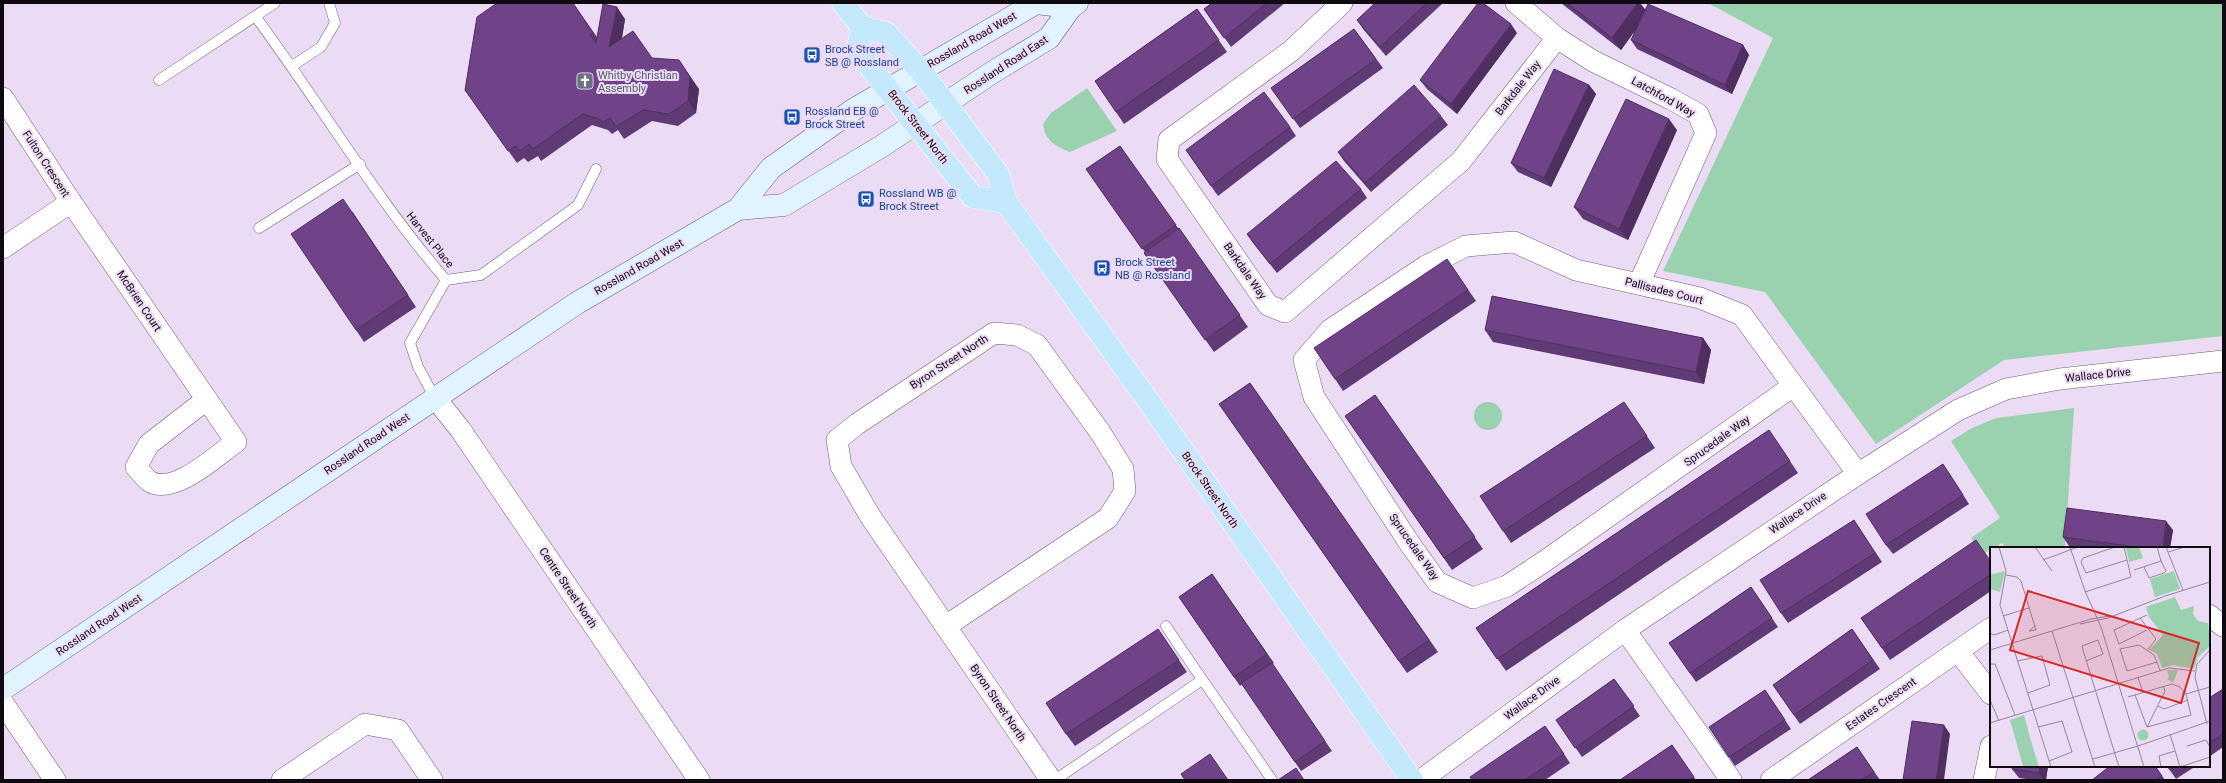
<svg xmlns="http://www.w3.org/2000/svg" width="2226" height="783" viewBox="0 0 2226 783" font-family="Roboto,sans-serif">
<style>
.green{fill:#9ad2b0}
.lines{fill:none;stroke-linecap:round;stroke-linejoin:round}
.lane-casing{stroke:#6d5f75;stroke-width:11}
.street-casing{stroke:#6d5f75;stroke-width:22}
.secondary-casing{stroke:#6d5f75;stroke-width:23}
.primary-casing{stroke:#fff;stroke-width:23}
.lane{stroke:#fff;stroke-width:10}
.street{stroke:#fff;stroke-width:21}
.secondary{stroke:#e1f4fe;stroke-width:22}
.primary{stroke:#c4e8fc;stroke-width:22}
.wall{fill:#603a75}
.shaded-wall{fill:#4e2f5f}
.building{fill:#704388;stroke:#4e2f5f}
.labels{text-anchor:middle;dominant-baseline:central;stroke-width:4;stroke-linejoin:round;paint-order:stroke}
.street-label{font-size:11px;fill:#0f0911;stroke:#ecdbf5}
.transit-label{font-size:11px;fill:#164399;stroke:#ecdbf5;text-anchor:start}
.worship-label{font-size:11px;fill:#5b616d;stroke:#ecdbf5;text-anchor:start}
.inset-road{fill:none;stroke:#94879a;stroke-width:1}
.view{fill:#d62828;fill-opacity:0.15;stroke:#d62828;stroke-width:2}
.inset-edge{fill:none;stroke:#0f0911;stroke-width:2}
</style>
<rect width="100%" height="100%" fill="#ecdbf5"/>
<g class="green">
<polygon points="1708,3 2223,3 2223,336 2004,360 1876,444 1765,292 1663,271 1773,38"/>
<path d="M1087 88 1117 131 1070 152C1055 146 1045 141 1043 124L1051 113Z"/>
<circle cx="1488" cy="416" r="14"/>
<polygon points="2074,408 2065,548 2005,548 2002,543 1983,554 1971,538 2000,518 1951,441 1972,428 1996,418"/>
</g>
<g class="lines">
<g class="lane-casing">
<g id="lane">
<path d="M255 16C320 103 375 198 446 280L410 343 418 367 435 398"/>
<polyline points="292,66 321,47 335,23 329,3"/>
<polyline points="159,80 275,3"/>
<polyline points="259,228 360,164"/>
<polyline points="446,280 481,275 578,205 596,169"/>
<path d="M1166 626C1200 678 1237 728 1272 780"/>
<polyline points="1055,780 1202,680"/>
</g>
</g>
<g class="street-casing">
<g id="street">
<polyline points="1342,3 1291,51 1169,140 1167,159 1268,305 1285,312 1461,161 1557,38"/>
<polyline points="1516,3 1557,38 1593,61 1671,99 1698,114 1706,133 1639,284"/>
<path d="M3 98 71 202 236 442C217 455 173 497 149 481 144 477 140 471 136 467L149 444 206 400"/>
<polyline points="3,248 71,202"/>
<polyline points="1793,386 1545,561 1507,586 1473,598 1437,582 1410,544 1314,397 1304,360 1330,330 1426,266 1466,246 1514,242 1576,270 1700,298 1742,315 1858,474"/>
<polyline points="435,398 460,429 699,780"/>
<polyline points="2209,615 2223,626"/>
<polyline points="946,626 1108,518 1125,491 1123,469 1100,432 1037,345 1017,335 994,333 857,424 837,440 841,466 870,516 1051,780"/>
<polyline points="1625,630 1731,780"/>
<polyline points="1958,651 1991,694"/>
<polyline points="3,703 55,780"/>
<polyline points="282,780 365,724 398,730 432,780"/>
<polyline points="1421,780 1625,630 1858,474 1958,410 2006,389 2060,379 2223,361"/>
<polyline points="1771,780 1991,628"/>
<polyline points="1984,780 1991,746"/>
</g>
</g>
<g class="secondary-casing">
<g id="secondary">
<polyline points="738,209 784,205 882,146 993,72 1049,38 1071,7 1077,3"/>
<polyline points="3,689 577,303 738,209 771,168 853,110 1036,3 1071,7"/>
</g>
</g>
<g class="primary-casing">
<g id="primary">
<polyline points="843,3 862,27 886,33 920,70 998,174 1006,202 1149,402 1412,780"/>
<polyline points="862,27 859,42 859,53 973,197 1006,202"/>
</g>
</g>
<use href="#lane" class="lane"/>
<use href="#street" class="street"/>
<use href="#secondary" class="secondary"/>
<use href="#primary" class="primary"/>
</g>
<g class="wall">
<polygon points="573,3 597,37 625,19 622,39 699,89 696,113 678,126 652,121 624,139 618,130 612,134 608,130 592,125 541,161 538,156 528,162 524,158 517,163 465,90"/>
<polygon points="1212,3 1285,3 1231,47 1204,9"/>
<polygon points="1375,3 1443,3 1386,56 1363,29 1357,20"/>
<polygon points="1561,3 1640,3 1645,10 1743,45 1749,55 1732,94 1637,49 1631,40 1636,29 1621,50"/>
<polygon points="1197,9 1227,52 1124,124 1095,81"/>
<polygon points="1354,29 1383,68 1300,128 1271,88"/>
<polygon points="1517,33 1457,114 1427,89 1420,80"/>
<polygon points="1589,85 1596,94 1551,187 1518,172 1511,163"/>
<polygon points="1441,116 1448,125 1371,192 1344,161 1338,152"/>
<polygon points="1290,127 1296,136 1218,196 1186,150"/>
<polygon points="1677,130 1628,240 1583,219 1574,207"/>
<polygon points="1120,146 1178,228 1179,228 1248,327 1214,352 1144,253 1145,252 1086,169"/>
<polygon points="1361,189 1367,198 1277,273 1253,243 1247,234"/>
<polygon points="352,211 416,307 364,342 356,330"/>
<polygon points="1447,259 1476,301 1343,391 1335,379"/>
<polygon points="1485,330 1703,338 1711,350 1704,384 1493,342"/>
<polygon points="1250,383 1438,652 1407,673 1219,404"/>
<polygon points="1375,395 1483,549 1452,570 1345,416"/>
<polygon points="1632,414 1655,448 1511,543 1503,531"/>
<polygon points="1769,430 1798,473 1506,671 1476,628"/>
<polygon points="1949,473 1969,504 1893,554 1886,545"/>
<polygon points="1854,520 1882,562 1788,623 1781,613"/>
<polygon points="2173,530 2170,548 2081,548 2069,546 2063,537"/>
<polygon points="1991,562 1991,591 1890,660 1861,618"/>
<polygon points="1212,574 1274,663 1272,664 1332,751 1301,771 1242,684 1240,686 1179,597"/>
<polygon points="1751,587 1778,627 1696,682 1669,643"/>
<polygon points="1158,629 1187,672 1075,746 1066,734"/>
<polygon points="1852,629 1880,669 1800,724 1773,685"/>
<polygon points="1614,679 1640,716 1582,757 1556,720"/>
<polygon points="2223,689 2223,747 2209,757 2209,698"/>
<polygon points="1765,690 1791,729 1735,766 1709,727"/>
<polygon points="1545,726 1570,763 1545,780 1472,780"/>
<polygon points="1672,745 1696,780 1620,780"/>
<polygon points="1857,747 1880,780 1808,780"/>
<polygon points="2013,766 2048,766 2046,780 2034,780 2019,778 2012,769"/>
<polygon points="2155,766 2165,780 2092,780"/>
<polygon points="2167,766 2196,766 2176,779"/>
</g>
<g class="shaded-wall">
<polygon points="1638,3 1640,3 1648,13 1621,50 1612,38"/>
<polygon points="617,7 625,19 618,59 609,47"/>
<polygon points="1511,24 1517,33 1457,114 1451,104"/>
<polygon points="1743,45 1749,55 1732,94 1725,85"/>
<polygon points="679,60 699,89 696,113 688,101"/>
<polygon points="1589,85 1596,94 1551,187 1544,178"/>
<polygon points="1669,119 1677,130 1628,240 1619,229"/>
<polygon points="1703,338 1711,350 1704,384 1696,372"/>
<polygon points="2166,521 2173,530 2170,548 2163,548"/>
<polygon points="1944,725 1950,734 1944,780 1936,780"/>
<polygon points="2040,766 2048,766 2046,780 2044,780 2039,773"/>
</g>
<g class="building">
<polygon points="497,3 573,3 593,33 590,35 596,43 603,4 617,7 609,47 633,31 652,58 679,60 690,77 688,101 669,114 643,110 616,127 610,118 603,122 599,119 583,114 533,149 529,144 520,151 516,146 508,151 465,90 477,17"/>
<polygon points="1212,3 1267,3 1224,38 1204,9"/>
<polygon points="1375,3 1427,3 1380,47 1357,20"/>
<polygon points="1478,3 1483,3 1511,24 1451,104 1420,80"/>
<polygon points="1567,3 1638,3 1612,38"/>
<polygon points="1648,4 1743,45 1725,85 1631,40"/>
<polygon points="1197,9 1219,40 1116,112 1095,81"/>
<polygon points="1354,29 1376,59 1293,119 1271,88"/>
<polygon points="1554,69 1589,85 1544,178 1511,163"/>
<polygon points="1414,85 1441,116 1365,183 1338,152"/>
<polygon points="1264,92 1290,127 1211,186 1186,150"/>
<polygon points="1626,99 1669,119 1619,229 1574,207"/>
<polygon points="1120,146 1176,225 1142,249 1086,169"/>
<polygon points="1336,161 1361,189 1270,264 1247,234"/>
<polygon points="343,199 408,295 356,330 291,234"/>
<polygon points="1179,228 1240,315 1205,340 1144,253"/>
<polygon points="1447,259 1468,290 1335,379 1314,348"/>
<polygon points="1492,296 1703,338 1696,372 1485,330"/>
<polygon points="1250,383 1429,640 1399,661 1219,404"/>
<polygon points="1375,395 1475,537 1444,558 1345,416"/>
<polygon points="1624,402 1647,436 1503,531 1480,496"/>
<polygon points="1769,430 1790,461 1497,659 1476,628"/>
<polygon points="1943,464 1963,495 1886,545 1866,514"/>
<polygon points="2067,508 2166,521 2163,548 2143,548 2063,537"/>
<polygon points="1854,520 1875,553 1781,613 1760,580"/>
<polygon points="1976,540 1991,562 1991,574 1882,648 1861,618"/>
<polygon points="1212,574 1267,654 1234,677 1179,597"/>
<polygon points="1751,587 1772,618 1690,673 1669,643"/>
<polygon points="1158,629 1179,660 1066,734 1046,703"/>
<polygon points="1852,629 1873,660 1794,715 1773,685"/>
<polygon points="1272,663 1325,741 1295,762 1241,683"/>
<polygon points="1614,679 1634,706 1575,748 1556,720"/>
<polygon points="2223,689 2223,734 2209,743 2209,698"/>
<polygon points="1765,690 1785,720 1729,757 1709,727"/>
<polygon points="1912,721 1944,725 1936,780 1903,780"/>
<polygon points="1545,726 1564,754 1525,780 1472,780 1470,777"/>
<polygon points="1672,745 1694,777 1689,780 1620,780"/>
<polygon points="1857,747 1874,772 1861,780 1808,780"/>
<polygon points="1210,754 1228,780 1185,780 1181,774"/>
<polygon points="2013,766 2040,766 2039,773 2012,769"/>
<polygon points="2110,766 2155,766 2162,776 2156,780 2092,780"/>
<polygon points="2167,766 2176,766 2170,770"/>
<polygon points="1296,768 1304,780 1278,780"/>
</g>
<defs>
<g id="bus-square" transform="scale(0.9)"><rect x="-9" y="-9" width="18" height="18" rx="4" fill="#1a4fb4" stroke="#ecdbf5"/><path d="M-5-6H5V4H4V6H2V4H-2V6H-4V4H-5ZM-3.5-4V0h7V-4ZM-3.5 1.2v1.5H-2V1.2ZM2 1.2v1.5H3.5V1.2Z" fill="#fff"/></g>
<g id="church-square" transform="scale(0.9)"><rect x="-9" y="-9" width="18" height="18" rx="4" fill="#6b7280" stroke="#ecdbf5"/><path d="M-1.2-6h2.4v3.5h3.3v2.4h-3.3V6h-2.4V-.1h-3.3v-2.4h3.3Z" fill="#fff"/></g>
</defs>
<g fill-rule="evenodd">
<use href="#bus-square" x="812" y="55"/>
<use href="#church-square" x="585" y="81"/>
<use href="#bus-square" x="792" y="117"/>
<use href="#bus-square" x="866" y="199"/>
<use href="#bus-square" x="1102" y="268"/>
</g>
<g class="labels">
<g class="street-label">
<text transform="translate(972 40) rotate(-30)">Rossland Road West</text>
<text transform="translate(1006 65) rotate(-33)">Rossland Road East</text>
<text transform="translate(1518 88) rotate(-52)">Barkdale Way</text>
<text transform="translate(1663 97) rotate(29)">Latchford Way</text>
<text transform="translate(918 127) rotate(52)">Brock Street North</text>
<text transform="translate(46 164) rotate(57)">Fulton Crescent</text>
<text transform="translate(430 240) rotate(51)">Harvest Place</text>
<text transform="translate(639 267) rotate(-30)">Rossland Road West</text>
<text transform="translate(1245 271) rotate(55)">Barkdale Way</text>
<text transform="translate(1664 291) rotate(14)">Pallisades Court</text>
<text transform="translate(139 301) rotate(56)">McBrien Court</text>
<text transform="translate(949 362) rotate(-33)">Byron Street North</text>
<text transform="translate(2098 375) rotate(-6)">Wallace Drive</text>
<text transform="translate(1717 441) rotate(-36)">Sprucedale Way</text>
<text transform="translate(367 444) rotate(-34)">Rossland Road West</text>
<text transform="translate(1210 490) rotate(55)">Brock Street North</text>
<text transform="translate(1798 513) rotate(-34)">Wallace Drive</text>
<text transform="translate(1414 547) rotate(55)">Sprucedale Way</text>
<text transform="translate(568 588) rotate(56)">Centre Street North</text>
<text transform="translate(99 625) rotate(-34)">Rossland Road West</text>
<text transform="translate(1532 698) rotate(-36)">Wallace Drive</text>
<text transform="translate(998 703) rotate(56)">Byron Street North</text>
<text transform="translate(1881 704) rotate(-35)">Estates Crescent</text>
</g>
<g class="transit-label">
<text x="825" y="49">Brock Street<tspan x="825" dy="13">SB @ Rossland</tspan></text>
<text x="805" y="111">Rossland EB @<tspan x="805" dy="13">Brock Street</tspan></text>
<text x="879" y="193">Rossland WB @<tspan x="879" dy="13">Brock Street</tspan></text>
<text x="1115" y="262">Brock Street<tspan x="1115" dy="13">NB @ Rossland</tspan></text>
</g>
<g class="worship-label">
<text x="598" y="75">Whitby Christian<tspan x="598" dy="13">Assembly</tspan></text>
</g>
</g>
<g transform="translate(1990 547)">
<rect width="220" height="220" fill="#ecdbf5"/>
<path d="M136 0H149L153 11 139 15ZM15 24 10 45 0 42V28ZM184 24 190 42 165 50 160 32ZM185 50 191 63 204 59 203 67 208 74 218 76 220 99 208 110 204 122 183 118 172 121 167 107 159 103 173 88 159 70 156 60ZM177 123H188L183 136 177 132 179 130ZM34 168 41 194 49 220H30L33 219 20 173ZM147.5 188a5.5 5.5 0 1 1 11 0a5.5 5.5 0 1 1-11 0Z" fill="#9ad2b0"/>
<path class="inset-road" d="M9 0 16 24 10 58 61 220M45 0 62 24M80 0 95 44 111 80 154 220M125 0 93 11 91 15 96 26 137 13M176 0 193 43M178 5 195 0M53 13 88 0M154 20 159 31 174 26 176 24 171 14M144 23 171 14 167 0M16 28 27 30 31 34 46 83 39 84 45 79M95 45 141 30 134 0M13 69 39 61M150 71 166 92 157 104M90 77 118 71 175 49 220 35M157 83 129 97 124 83 157 68M62 84 105 220M0 86 4 88 18 83M0 103 101 72 120 69M27 114 52 109 60 138 38 146M96 114 113 107 108 93 92 99 93 103 129 220M167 115 137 124 130 102 149 98 164 108 170 123M0 117H5L25 168M148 130 153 146M196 147 220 140M145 148 157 180M138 150 182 137 190 140 196 147 201 168 157 180M0 153 9 174M168 159 174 162 198 153M0 176 179 121 205 124M217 177 205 130 207 117 220 103M48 180 72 174 82 205 59 214M157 180 175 144 173 139M180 187 190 220M148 199 220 174M197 199 216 193 220 200M103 212 148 199M171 220 169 209 185 204M190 220 220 210"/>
<path class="view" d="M38 44 209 96 191 156 20 103Z"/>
<rect width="220" height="220" class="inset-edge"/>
</g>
<rect width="2226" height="783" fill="none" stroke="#0f0911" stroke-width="8"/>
</svg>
